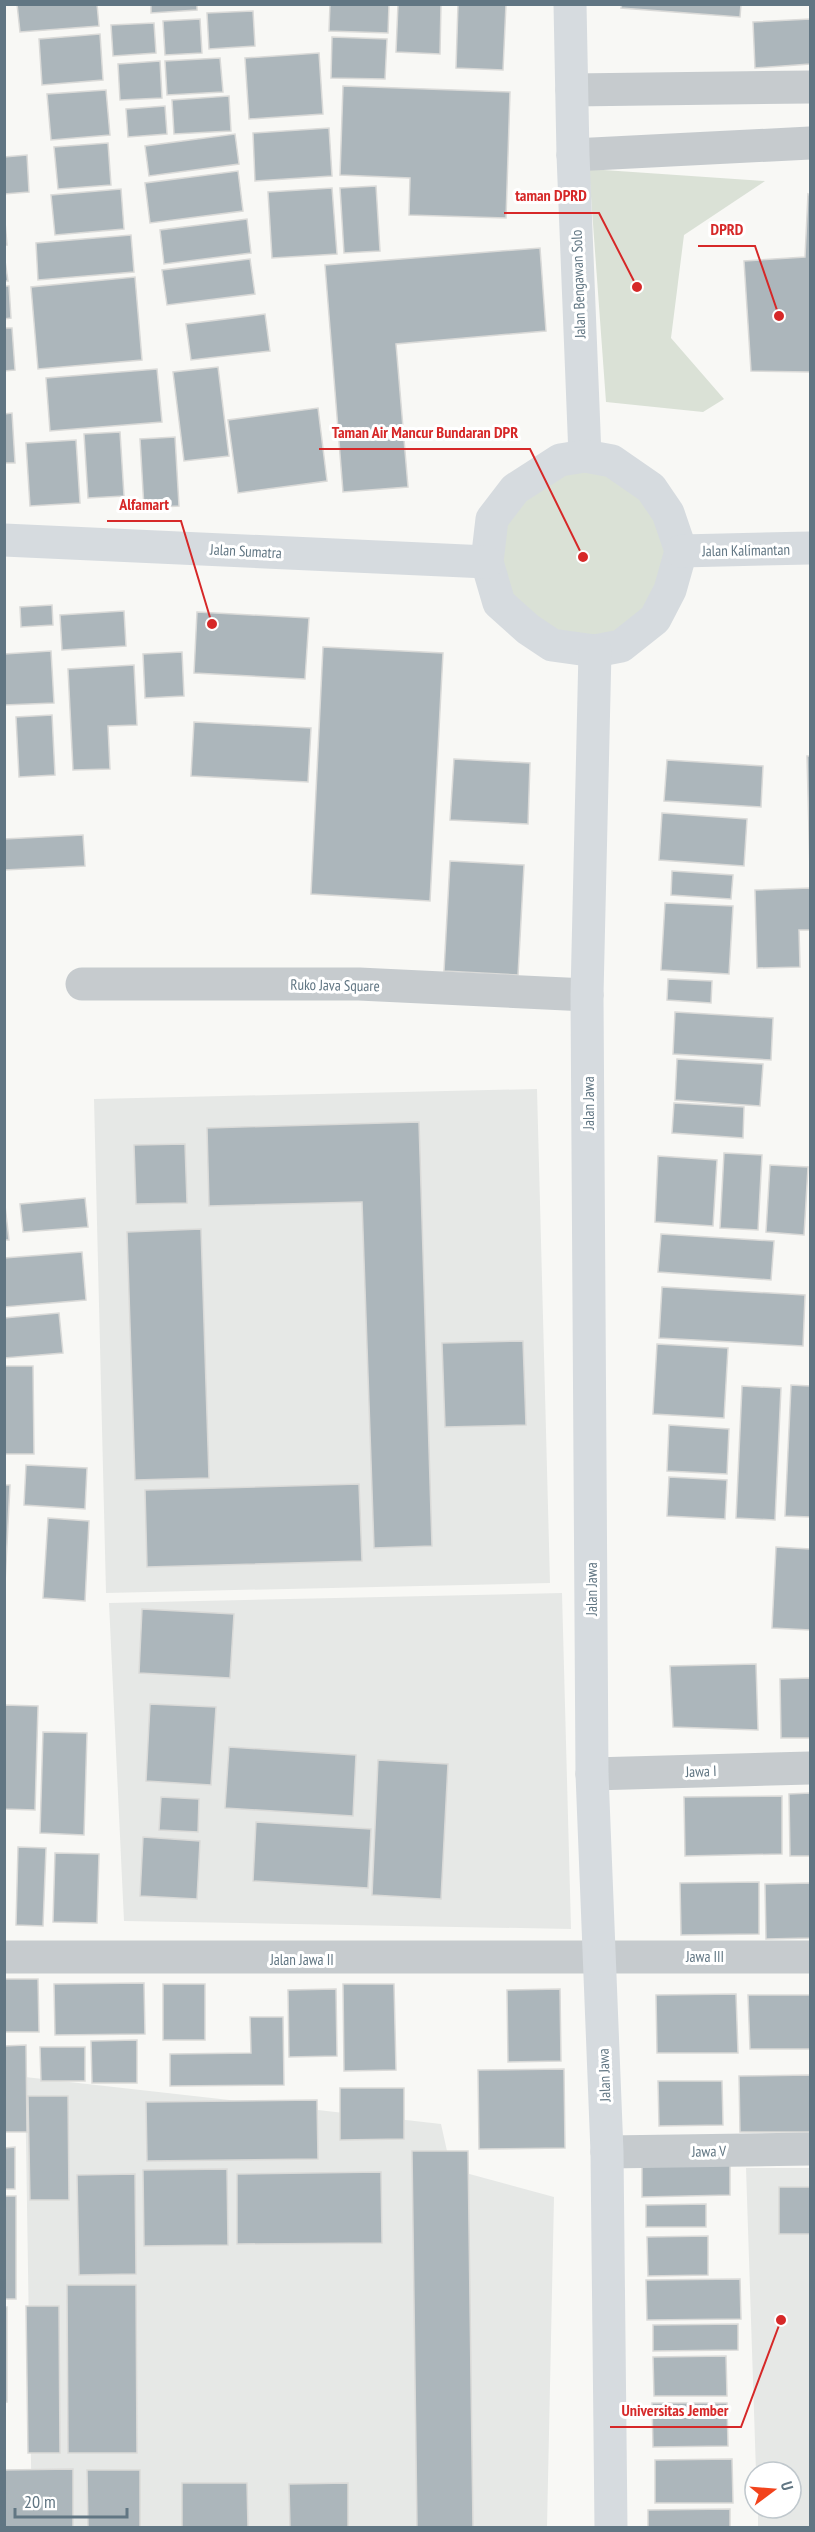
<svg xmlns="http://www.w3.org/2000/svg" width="815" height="2532" viewBox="0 0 815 2532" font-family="'PT Sans Narrow',sans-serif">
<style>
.built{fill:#e6e8e6}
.green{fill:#dae1d6}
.building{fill:#acb6bb;stroke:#dadad8;stroke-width:1.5}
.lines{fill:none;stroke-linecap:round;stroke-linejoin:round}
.minor{stroke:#c6cbce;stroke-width:33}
.secondary{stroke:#d6dbdf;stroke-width:33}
.labels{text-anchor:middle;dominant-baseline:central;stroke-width:6;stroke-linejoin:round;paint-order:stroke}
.street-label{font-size:15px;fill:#617683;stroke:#fff}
.leader{fill:none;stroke:#d62828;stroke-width:2}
.callout-dot{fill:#d62828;stroke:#fff;stroke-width:2}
.callout-label{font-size:16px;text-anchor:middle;font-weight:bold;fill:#d62828;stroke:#fff;stroke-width:6;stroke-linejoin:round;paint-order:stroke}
</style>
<rect width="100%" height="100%" fill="#f8f8f5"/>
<g class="built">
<polygon points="537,1089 550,1583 106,1593 94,1099"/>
<polygon points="562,1593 571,1929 124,1921 109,1603"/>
<polygon points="25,2077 441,2124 451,2169 554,2197 547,2527 32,2527"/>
<polygon points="746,2168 810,2168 810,2527 758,2527 758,2508 791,2508 791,2472 756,2472"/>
</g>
<g class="green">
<polygon points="589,169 765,181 684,235 671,338 724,399 703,412 606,402"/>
<polygon points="585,456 668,513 670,590 595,651 499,603 492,519"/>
</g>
<g class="building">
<polygon points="17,4 97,4 99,26 20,32"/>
<polygon points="151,4 197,4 197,10 151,13"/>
<polygon points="330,4 389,4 388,33 329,31"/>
<polygon points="398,4 441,4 440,54 396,52"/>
<polygon points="458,4 506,4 503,70 456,68"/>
<polygon points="622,4 741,4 740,17 621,8"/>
<polygon points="253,11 255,46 209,49 207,13"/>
<polygon points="200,19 202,53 165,55 163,21"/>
<polygon points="810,19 810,64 755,68 753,22"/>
<polygon points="154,23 156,53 113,56 111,25"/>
<polygon points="100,34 103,80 42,85 39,39"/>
<polygon points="332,37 387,39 385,79 331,78"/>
<polygon points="319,53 323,114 249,119 245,58"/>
<polygon points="220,58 223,92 167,95 165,61"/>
<polygon points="160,61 162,98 120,100 118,64"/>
<polygon points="343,86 510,92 506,218 409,215 410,178 340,175"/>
<polygon points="106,90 110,135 51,140 47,94"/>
<polygon points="229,96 231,131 174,134 172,100"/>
<polygon points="165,106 167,134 128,137 126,109"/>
<polygon points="329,128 332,176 255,181 253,133"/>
<polygon points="235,134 239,164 149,176 145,146"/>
<polygon points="108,143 111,185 58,189 54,147"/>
<polygon points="27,155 29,192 4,194 4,157"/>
<polygon points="238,171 243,211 150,223 145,183"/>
<polygon points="376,186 380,251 344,253 340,188"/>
<polygon points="332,188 337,254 272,258 268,192"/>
<polygon points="121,189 124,229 55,235 51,195"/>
<polygon points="808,194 810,195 810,372 751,371 744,261 805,257"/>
<polygon points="4,210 7,245 4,245"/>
<polygon points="247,219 251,253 164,264 160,230"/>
<polygon points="131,235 134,272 38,280 36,243"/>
<polygon points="540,248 546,331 396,344 408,487 343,492 325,265"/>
<polygon points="4,254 8,281 4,281"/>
<polygon points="250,259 255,294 167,305 162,270"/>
<polygon points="135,277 142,360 38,369 31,287"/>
<polygon points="4,286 9,286 11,318 4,319"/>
<polygon points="265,314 270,351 191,360 186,324"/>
<polygon points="4,328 12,328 15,370 4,371"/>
<polygon points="218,367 229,456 184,461 173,372"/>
<polygon points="157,369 162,422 50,431 46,378"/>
<polygon points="318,408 327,481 238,493 228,420"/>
<polygon points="12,413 15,463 4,463 4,414"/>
<polygon points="120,432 124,496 88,498 84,434"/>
<polygon points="175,437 179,506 144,508 140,439"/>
<polygon points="76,440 80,503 30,506 26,443"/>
<polygon points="52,605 53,625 21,627 20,607"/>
<polygon points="124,611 126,646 62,650 60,615"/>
<polygon points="197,612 309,618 305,679 194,673"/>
<polygon points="323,647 443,653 430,901 311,894"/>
<polygon points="51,651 54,703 4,705 4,654"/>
<polygon points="182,652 184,696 145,698 143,654"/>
<polygon points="134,665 137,725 108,726 110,769 73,770 68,669"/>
<polygon points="52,715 55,775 19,777 16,717"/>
<polygon points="194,722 311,728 308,782 191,776"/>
<polygon points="807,756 810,756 810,871"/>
<polygon points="454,759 530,763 528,824 450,820"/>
<polygon points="667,760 763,766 761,807 664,801"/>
<polygon points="662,813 747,819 744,866 659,860"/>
<polygon points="83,835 85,866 4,870 4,839"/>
<polygon points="450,861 524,865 518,975 444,971"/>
<polygon points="672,871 733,875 731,899 671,895"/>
<polygon points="810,888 810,930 799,930 800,967 757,968 755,890"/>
<polygon points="665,903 733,906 729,974 661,970"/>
<polygon points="668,979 712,981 711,1003 667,1000"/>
<polygon points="675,1012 773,1018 771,1060 673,1054"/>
<polygon points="677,1059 763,1064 760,1106 675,1100"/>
<polygon points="674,1103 744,1107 743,1138 672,1133"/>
<polygon points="419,1122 432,1546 374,1548 362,1202 209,1206 207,1128"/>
<polygon points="185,1144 187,1203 136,1204 134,1145"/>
<polygon points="724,1153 762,1155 758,1230 720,1228"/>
<polygon points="658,1156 717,1160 713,1226 655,1222"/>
<polygon points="770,1165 808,1167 804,1235 766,1232"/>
<polygon points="4,1197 9,1240 4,1240"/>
<polygon points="85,1198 88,1227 23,1232 20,1204"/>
<polygon points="201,1229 209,1478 135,1480 127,1232"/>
<polygon points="661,1234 774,1241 771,1280 658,1272"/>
<polygon points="82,1252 86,1300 4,1307 4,1258"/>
<polygon points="662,1287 805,1295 803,1346 659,1338"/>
<polygon points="59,1313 63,1353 4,1358 4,1318"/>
<polygon points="523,1341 526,1425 445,1427 442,1343"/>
<polygon points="657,1344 728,1348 724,1418 653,1414"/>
<polygon points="4,1366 33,1366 34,1454 4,1454"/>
<polygon points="791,1385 810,1386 810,1517 785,1516"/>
<polygon points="742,1386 781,1388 775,1520 736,1518"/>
<polygon points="669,1425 729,1429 727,1474 667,1471"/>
<polygon points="26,1465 87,1468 85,1509 24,1505"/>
<polygon points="669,1477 727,1480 725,1519 667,1516"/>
<polygon points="359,1484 362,1561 147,1567 145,1490"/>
<polygon points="4,1485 10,1485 5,1583 4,1583"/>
<polygon points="48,1518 89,1521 85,1601 43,1598"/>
<polygon points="776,1547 810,1549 810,1630 772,1628"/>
<polygon points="142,1609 234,1614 230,1678 139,1673"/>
<polygon points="756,1664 758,1730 673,1727 670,1666"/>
<polygon points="810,1678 810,1738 781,1738 780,1679"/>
<polygon points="150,1704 216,1707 211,1785 146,1781"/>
<polygon points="4,1705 38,1706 35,1810 4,1809"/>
<polygon points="43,1732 87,1733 84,1835 40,1833"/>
<polygon points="229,1747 356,1755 353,1816 225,1808"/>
<polygon points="378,1760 448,1764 441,1899 372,1895"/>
<polygon points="810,1793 810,1856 790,1856 789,1794"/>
<polygon points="782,1796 782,1854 685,1856 684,1797"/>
<polygon points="161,1797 199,1799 198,1832 159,1830"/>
<polygon points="256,1822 371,1829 368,1888 253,1881"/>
<polygon points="143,1837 200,1841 197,1899 140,1896"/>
<polygon points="18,1847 46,1848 43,1926 16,1925"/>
<polygon points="55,1853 99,1854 97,1923 53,1922"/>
<polygon points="759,1882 759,1934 681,1935 680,1883"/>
<polygon points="810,1883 810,1938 766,1939 765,1884"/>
<polygon points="4,1979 38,1979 39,2032 4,2032"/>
<polygon points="144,1983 145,2034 55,2035 54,1984"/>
<rect x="163" y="1984" width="42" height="56"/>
<polygon points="343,1984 394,1984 396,2070 344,2071"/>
<polygon points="336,1989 337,2056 289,2057 288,1990"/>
<polygon points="560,1989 561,2061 508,2062 507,1990"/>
<polygon points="736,1994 738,2053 657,2053 656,1995"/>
<polygon points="748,1995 810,1995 810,2049 750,2049"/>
<polygon points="250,2017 283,2017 284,2085 170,2086 170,2054 251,2053"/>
<polygon points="137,2040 137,2083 92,2083 91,2041"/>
<polygon points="26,2045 27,2132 4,2132 4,2046"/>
<polygon points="40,2047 85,2047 85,2081 41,2081"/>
<polygon points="564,2069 565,2148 479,2149 478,2070"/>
<polygon points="810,2075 810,2132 740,2132 739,2076"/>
<polygon points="658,2081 722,2081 723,2125 659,2126"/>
<polygon points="340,2088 404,2088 404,2139 340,2140"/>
<polygon points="28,2096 68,2096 69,2200 30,2200"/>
<polygon points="317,2100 318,2159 147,2161 146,2102"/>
<polygon points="15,2147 15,2189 4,2189 4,2148"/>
<polygon points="412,2151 468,2151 473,2528 417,2528"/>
<polygon points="642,2157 730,2157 730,2195 642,2197"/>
<polygon points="227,2169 228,2245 144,2246 143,2170"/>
<polygon points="381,2172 382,2243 237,2244 237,2174"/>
<polygon points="135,2174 136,2274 79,2275 77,2175"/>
<rect x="779" y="2187" width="31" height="47"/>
<rect x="4" y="2196" width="12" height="103"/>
<polygon points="706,2204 706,2227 646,2227 646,2205"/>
<polygon points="708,2236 708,2275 648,2276 647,2237"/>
<polygon points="740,2279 741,2319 647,2320 646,2280"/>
<polygon points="67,2285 136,2285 137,2453 68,2453"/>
<polygon points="26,2306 59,2306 60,2453 28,2453"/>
<rect x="4" y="2307" width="3" height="95"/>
<polygon points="738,2324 738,2350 653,2351 653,2325"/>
<polygon points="726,2356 727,2396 654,2396 653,2357"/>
<polygon points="652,2403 727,2403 728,2446 653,2447"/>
<polygon points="732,2459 733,2503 655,2503 655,2460"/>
<polygon points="73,2469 73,2528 4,2528 4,2470"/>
<polygon points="87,2470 140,2470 140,2528 88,2528"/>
<polygon points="182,2483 247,2483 248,2528 182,2528"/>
<polygon points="348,2483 348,2528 290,2528 289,2484"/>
<polygon points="730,2509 730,2528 648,2528 648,2510"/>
</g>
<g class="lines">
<g class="minor">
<polyline points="572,90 810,87"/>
<polyline points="573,155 810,143"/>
<polyline points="82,984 359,984 587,995"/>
<polyline points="592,1774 810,1768"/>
<path d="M4 1957C273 1959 542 1955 810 1957"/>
<polyline points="607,2152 810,2149"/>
</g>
<g class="secondary">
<polyline points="570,4 573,155 585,456"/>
<polygon points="585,456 612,461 651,488 668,513 681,551 670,590 655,619 621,646 595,651 552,645 528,629 499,603 487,562 492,519 515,489 560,460"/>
<polyline points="4,540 487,562"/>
<polyline points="681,551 810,548"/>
<polyline points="595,651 587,995 592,1774 607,2152 611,2528"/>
</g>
</g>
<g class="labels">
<g class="street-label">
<text transform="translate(578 284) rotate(-92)">Jalan Bengawan Solo</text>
<text transform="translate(746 550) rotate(-1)">Jalan Kalimantan</text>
<text transform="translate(246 551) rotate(3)">Jalan Sumatra</text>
<text transform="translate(335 985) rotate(1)">Ruko Java Square</text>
<text transform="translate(588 1103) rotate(-90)">Jalan Jawa</text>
<text transform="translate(591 1589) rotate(-90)">Jalan Jawa</text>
<text transform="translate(701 1771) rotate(-2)">Jawa I</text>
<text x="705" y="1956">Jawa III</text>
<text x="302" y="1959">Jalan Jawa II</text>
<text transform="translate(604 2075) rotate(-92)">Jalan Jawa</text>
<text transform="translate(709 2151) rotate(-1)">Jawa V</text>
</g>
</g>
<path class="leader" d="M637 287L599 213H504M779 316L755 246H698M583 557L530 449H319M212 624L181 521H107M781 2320L741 2427H610"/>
<g class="callout-dot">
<circle cx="637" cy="287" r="6"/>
<circle cx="779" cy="316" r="6"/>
<circle cx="583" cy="557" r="6"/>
<circle cx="212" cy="624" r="6"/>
<circle cx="781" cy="2320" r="6"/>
</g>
<g class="callout-label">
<text x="551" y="201">taman DPRD</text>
<text x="727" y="235">DPRD</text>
<text x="425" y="438">Taman Air Mancur Bundaran DPR</text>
<text x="144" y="510">Alfamart</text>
<text x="675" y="2416">Universitas Jember</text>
</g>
<rect width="815" height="2532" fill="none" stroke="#617683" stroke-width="12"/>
<g transform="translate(773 2490) rotate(74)"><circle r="28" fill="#ffffff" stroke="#c0c8cd" stroke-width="1.5"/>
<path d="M0-4.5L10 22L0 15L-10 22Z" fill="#f2431c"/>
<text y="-9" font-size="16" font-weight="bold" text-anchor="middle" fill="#617683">U</text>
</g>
<path d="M15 2508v9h112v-9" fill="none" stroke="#617683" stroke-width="3"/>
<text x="24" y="2508" font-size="18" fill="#617683" stroke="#ffffff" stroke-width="4.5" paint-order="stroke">20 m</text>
</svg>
